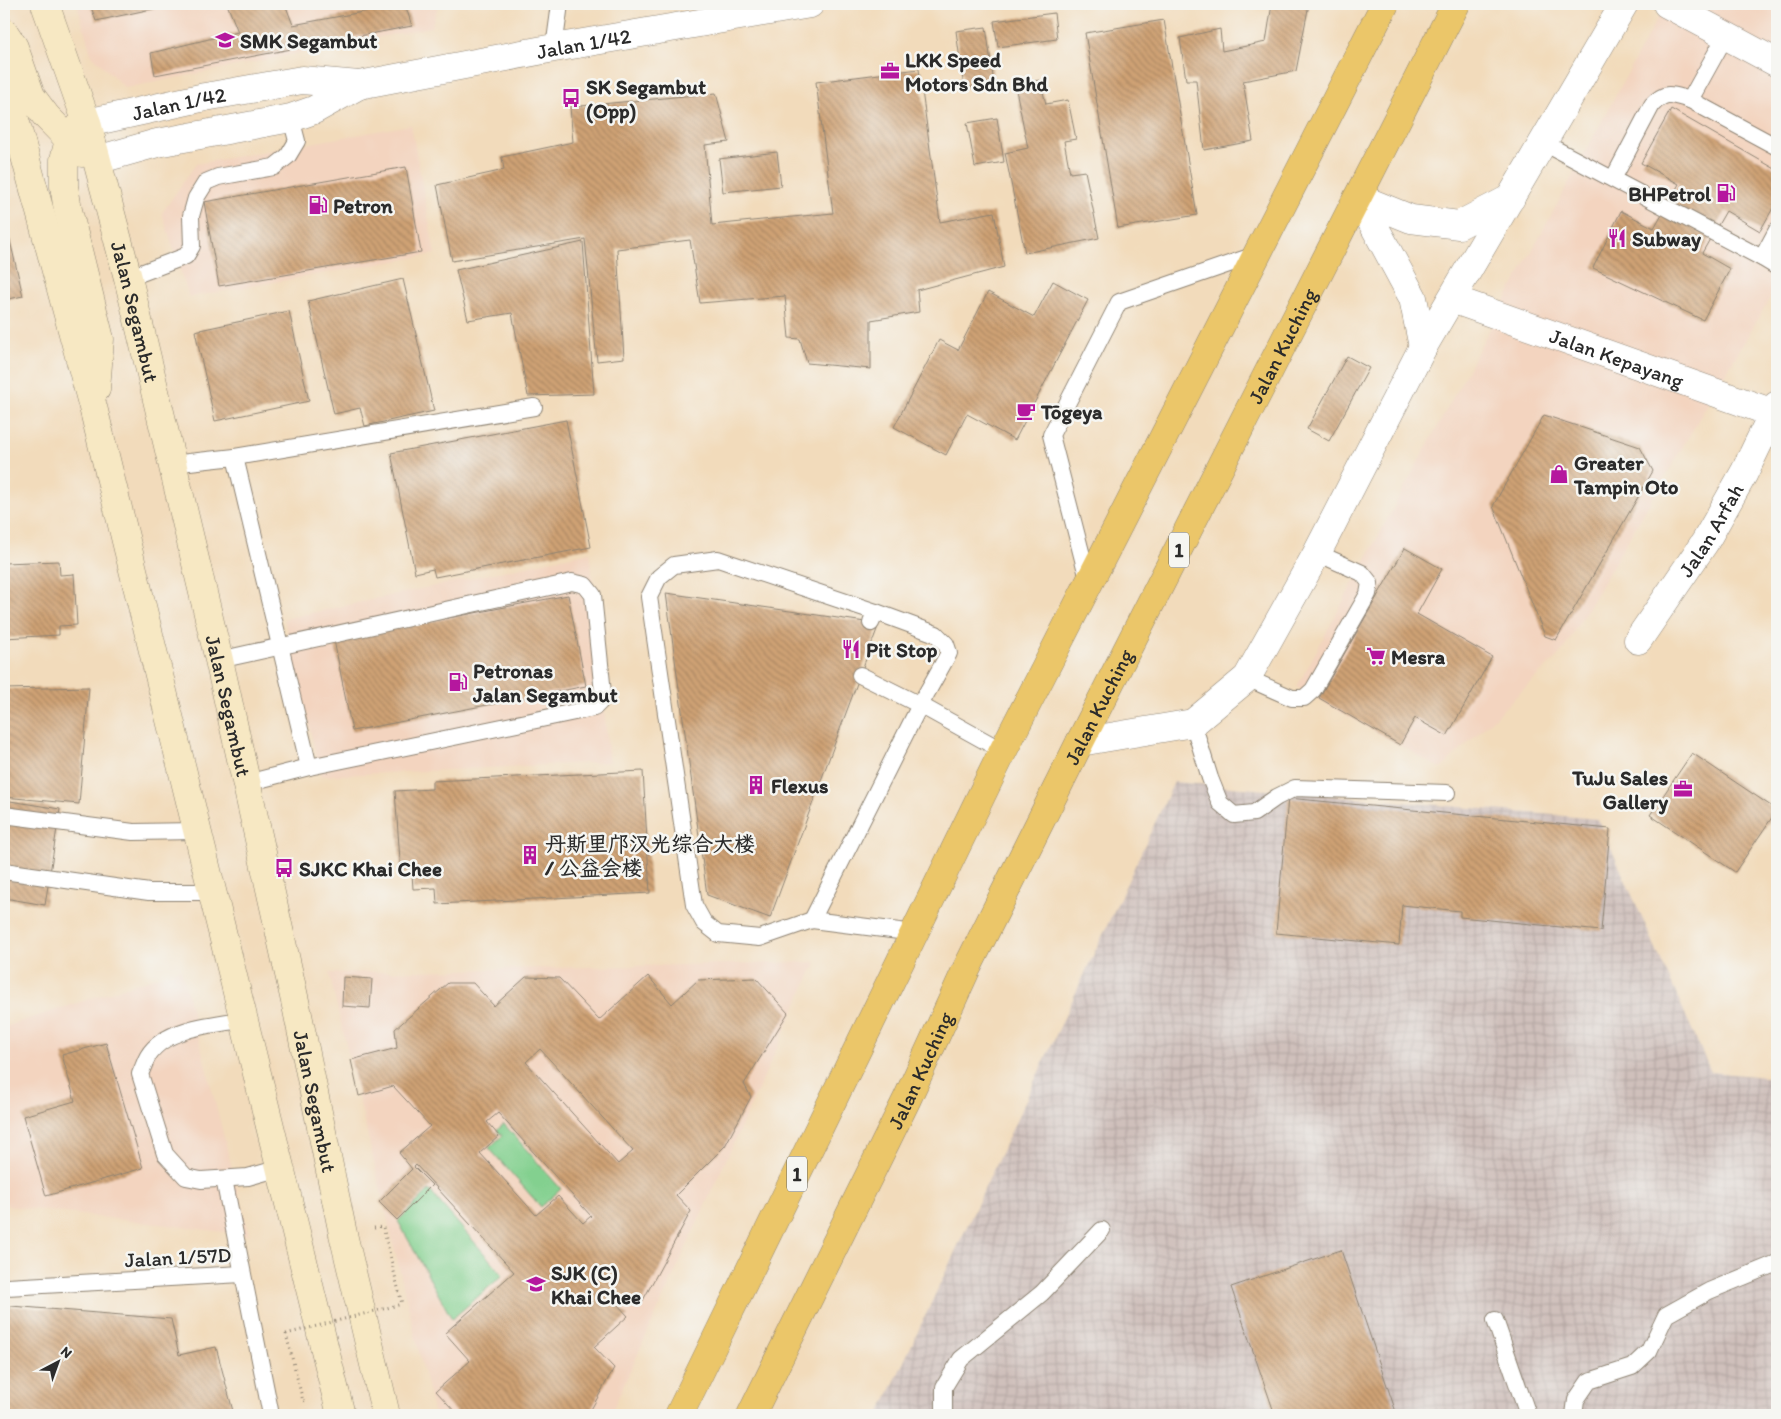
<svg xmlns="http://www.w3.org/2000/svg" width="1781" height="1419" viewBox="0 0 1781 1419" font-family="Itim,'LXGW WenKai TC',sans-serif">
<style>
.built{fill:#f3d4bf}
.industrial{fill:url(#industrial-grid)}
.grass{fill:#83d08f;stroke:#577e5d}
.building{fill:url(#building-back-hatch);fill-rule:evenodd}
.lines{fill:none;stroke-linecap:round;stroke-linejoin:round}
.service-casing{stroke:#8e8373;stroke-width:18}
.minor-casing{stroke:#8e8373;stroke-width:29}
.tertiary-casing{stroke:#8e8373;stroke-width:29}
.secondary-casing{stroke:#8e8373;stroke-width:29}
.trunk-casing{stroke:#8e8373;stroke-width:29}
.path{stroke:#8e8373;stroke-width:3;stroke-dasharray:1 4;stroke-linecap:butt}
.service{stroke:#fff;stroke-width:16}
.minor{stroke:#fff;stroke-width:28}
.tertiary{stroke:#fff;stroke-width:28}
.secondary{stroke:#f7e8c3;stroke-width:28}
.trunk{stroke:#ebc669;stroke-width:28}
.path-bridge{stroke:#8e8373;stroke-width:3;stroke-dasharray:1 4;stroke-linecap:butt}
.labels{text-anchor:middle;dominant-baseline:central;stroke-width:5;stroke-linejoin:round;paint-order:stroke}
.shield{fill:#f6f6f2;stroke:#686867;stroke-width:1}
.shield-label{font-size:20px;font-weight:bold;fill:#2b2b2b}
.poi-label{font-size:21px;font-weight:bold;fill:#2b2b2b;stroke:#f6f6f2;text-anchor:start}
.street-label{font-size:21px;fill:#2b2b2b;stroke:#f6f6f2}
</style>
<defs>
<pattern id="industrial-grid" width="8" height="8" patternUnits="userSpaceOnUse" patternTransform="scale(1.25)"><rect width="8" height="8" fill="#cfc0bb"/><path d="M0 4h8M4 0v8" fill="none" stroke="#b2a5a1"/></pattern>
<pattern id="building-back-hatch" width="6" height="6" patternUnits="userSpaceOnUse" patternTransform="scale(1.25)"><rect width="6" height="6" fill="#cfa275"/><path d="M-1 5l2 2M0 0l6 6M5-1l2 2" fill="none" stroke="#a88460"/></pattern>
</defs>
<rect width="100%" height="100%" fill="#f6f6f2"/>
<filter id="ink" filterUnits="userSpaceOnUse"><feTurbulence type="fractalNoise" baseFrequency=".02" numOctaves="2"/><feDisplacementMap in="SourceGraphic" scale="10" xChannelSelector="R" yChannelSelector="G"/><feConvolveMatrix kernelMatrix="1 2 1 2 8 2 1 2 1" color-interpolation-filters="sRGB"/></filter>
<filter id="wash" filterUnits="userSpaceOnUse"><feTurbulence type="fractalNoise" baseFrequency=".0096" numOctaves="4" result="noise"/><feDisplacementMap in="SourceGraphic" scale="20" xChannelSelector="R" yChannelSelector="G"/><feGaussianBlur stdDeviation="1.12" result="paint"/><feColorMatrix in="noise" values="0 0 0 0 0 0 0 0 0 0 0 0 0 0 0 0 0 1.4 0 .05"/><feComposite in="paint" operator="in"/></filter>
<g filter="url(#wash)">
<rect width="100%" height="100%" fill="#f2dbbb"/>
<g class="built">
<polygon points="77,4 439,4 431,27 125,88 91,54"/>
<polygon points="1665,4 1777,4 1777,286 1562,652 1441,769 1297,687"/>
<polygon points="411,125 435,254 189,297 162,213 196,164"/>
<polygon points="590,552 609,762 321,776 284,619"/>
<polygon points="816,962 610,1415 434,1415 329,973"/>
<polygon points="181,969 249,1235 8,1206 4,1199 4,1027"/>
</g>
<polygon class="industrial" points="1174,782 1598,819 1711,1072 1777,1078 1777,1415 879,1415"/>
<g class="grass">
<polygon points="504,1124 561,1189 541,1207 489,1148 502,1136 497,1130"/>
<polygon points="429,1190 503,1275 452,1319 398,1221"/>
</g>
<g id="blocks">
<g class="building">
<polygon points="90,4 170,4 170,5 96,21"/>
<polygon points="227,4 285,4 293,25 405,4 412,26 155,75 151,53 238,32"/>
<polygon points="1272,4 1309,4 1296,71 1243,81 1253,141 1204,150 1196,80 1186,80 1180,38 1220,29 1222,51 1266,42"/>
<polygon points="1054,13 1057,39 998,47 994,21"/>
<polygon points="1164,20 1197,215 1118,228 1085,33"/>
<polygon points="986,27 994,84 964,88 956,31"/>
<polygon points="919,69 940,222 994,212 1004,267 917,290 919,312 871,320 871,369 807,363 800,339 789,338 785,296 700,303 690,240 617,249 624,358 597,361 585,239 452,261 437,185 504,170 502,157 573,142 570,107 716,93 729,142 705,145 712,225 833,213 816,82"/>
<polygon points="1040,80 1046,104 1068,100 1076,139 1064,141 1070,173 1085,171 1099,238 1025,253 1005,153 1028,148 1015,85"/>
<polygon points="1671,109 1777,170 1777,201 1760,231 1726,211 1702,253 1730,269 1703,320 1593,268 1621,211 1654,228 1679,184 1641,163"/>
<polygon points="997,118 1004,162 975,167 967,123"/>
<polygon points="777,152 781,186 723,192 719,159"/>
<polygon points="406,167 421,252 219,286 204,202"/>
<polygon points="4,215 23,296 4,300"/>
<polygon points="583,242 594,394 528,396 512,313 468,320 456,270"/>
<polygon points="403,279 434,411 365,426 360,408 334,414 308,301"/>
<polygon points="1053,281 1088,300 1015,440 967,414 946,455 894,427 939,340 958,350 988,292 1034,317"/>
<polygon points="289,311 309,401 215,421 195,331"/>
<polygon points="1347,356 1369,368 1329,441 1307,429"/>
<polygon points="1544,415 1640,447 1653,471 1556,640 1545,636 1493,506"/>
<polygon points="566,420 591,547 435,577 433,569 415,573 391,453"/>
<polygon points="1405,548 1442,569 1417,614 1492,657 1447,736 1415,718 1400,745 1319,698"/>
<polygon points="59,561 60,575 74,574 77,625 59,626 59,635 4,638 4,563"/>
<polygon points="666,593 879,624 770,918 707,895"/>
<polygon points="568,595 586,686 352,731 334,640"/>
<polygon points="89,687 79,804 4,797 4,689"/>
<polygon points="1692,753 1777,810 1735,872 1650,815"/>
<polygon points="643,771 650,893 437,904 436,888 413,889 412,873 401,874 395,791 432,789 432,781"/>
<polygon points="1288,798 1610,829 1601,931 1460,917 1460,911 1402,905 1399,945 1276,933"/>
<polygon points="4,800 60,809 45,905 4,898"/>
<path d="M648 976 672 1004 698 980 756 978 788 1013 744 1084 751 1097 725 1146 676 1195 691 1211 641 1304 606 1292 628 1316 594 1347 614 1368 588 1415H458L436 1391 470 1361 445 1333 514 1272 416 1165 414 1167 432 1185 397 1220 379 1202 412 1169 399 1153 430 1126 393 1086 359 1096 351 1060 397 1048 395 1029 448 983H473L494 1006 526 977 559 978 599 1020ZM540 1049 633 1151 618 1164 526 1062ZM498 1113 591 1216 583 1223 558 1196 536 1215 480 1153 499 1136 487 1122Z"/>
<polygon points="343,977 372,979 370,1008 342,1006"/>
<polygon points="106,1043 143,1168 46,1196 23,1116 75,1101 62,1055"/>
<polygon points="1341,1250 1397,1415 1275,1415 1231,1287"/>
<polygon points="11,1306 171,1319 179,1355 216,1347 234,1415 4,1415 4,1311"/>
</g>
</g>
</g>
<g filter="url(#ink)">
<use href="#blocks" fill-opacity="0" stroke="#8e8373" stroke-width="1"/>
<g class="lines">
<g class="service-casing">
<g id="service">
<polyline points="1726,35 1690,100 1777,147"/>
<polyline points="554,48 560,4"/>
<polyline points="1542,142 1762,258"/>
<path d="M1613 179 1652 105C1666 90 1672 95 1690 100"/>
<polyline points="1777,230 1762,258 1777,267"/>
<polyline points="128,278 186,256 192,246 191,216 196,198 206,182 218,177 274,167 288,156 297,141 291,118"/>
<polyline points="235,457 309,767"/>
<polyline points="171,464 235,457 534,407"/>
<polyline points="1089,583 1051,435 1119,302 1258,254"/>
<polyline points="219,660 572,582 585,585 593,595 603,693 600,702 594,708 309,767 247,783"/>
<polyline points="860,675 920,705 949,653 946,644 936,634 876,612 871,623"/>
<polyline points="1247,678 1292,698 1304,698 1313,690 1368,594 1370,583 1362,573 1317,553"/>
<polyline points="1193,723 1210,778 1220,803 1234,815 1254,813 1277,797 1295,788 1447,793"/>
<polyline points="4,815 133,832 197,831"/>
<polyline points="4,871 149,892 212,892"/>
<polyline points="812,920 760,938 718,934 704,923 694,905 649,597 659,577 674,565 718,559 876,612"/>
<polyline points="915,933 812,920 920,705 1003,751"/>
<path d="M243 1020C215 1024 164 1028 148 1056 145 1061 143 1068 140 1074L165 1154 186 1177 201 1180 248 1177 280 1168"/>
<polyline points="224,1179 271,1415"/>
<polyline points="4,1289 7,1287 242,1274"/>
<polyline points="1495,1320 1528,1415"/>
<polyline points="944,1415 944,1387 961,1359 1042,1293 1102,1230"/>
<polyline points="1574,1415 1576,1400 1589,1381 1632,1367 1649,1351 1666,1315 1709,1291 1777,1263"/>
</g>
</g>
<g class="minor-casing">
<g id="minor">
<polyline points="1667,4 1777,63"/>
<path id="s1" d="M1452 299 1773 413 1777 405"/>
<polyline points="1423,347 1413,298 1359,198 1411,219 1459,225 1511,198"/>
<path id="s2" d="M1638 640 1705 542 1744 473 1773 413"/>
<polyline points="1080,742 1193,723 1247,678 1317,553 1423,347 1624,4"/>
</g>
</g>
<g class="tertiary-casing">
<g id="tertiary">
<path id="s3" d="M87 123 205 97 302 80 359 85 554 48 810 4"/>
<polyline points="97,160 157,143 291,118 314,110 359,85"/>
</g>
</g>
<g class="secondary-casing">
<g id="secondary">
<path id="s4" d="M45 4 87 123 128 278 219 660 297 1010 343 1234 386 1415"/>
<polyline points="4,32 14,47 31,96 46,116 82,153"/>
<polyline points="4,79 94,411 341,1415"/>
<polyline points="87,123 80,126 69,140 64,160 64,186 68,210 100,339 96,389"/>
</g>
</g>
<g class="trunk-casing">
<g id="trunk">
<polyline points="679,1415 1003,751 1385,4"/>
<path id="s5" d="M751 1415 907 1099 966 970 1080 742 1456 4"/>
</g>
</g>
<g class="path">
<polyline points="374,1228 383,1227 402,1304"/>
<polyline points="286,1334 303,1401 306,1400"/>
</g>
<use href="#service" class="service"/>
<use href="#minor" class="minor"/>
<use href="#tertiary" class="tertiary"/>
<use href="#secondary" class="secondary"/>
<use href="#trunk" class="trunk"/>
<polyline class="path-bridge" points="286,1334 402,1304"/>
</g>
</g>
<defs>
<g id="school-bare" transform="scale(1.5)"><path d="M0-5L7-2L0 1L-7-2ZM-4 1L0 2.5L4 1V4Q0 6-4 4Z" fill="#b5179e" stroke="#f6f6f2" stroke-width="2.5" paint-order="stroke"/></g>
<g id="office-bare" transform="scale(1.5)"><path d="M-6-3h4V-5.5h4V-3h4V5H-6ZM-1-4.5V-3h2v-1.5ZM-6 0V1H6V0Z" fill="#b5179e" stroke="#f6f6f2" stroke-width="2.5" paint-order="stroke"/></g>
<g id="bus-bare" transform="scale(1.5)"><path d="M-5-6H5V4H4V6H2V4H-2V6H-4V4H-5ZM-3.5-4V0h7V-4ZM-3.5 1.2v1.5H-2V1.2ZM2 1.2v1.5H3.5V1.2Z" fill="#b5179e" stroke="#f6f6f2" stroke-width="2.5" paint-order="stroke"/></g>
<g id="fuel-bare" transform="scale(1.5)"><path d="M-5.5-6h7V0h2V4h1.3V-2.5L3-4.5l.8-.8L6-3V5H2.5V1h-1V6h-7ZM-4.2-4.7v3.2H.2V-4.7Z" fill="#b5179e" stroke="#f6f6f2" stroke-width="2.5" paint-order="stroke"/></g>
<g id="restaurant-bare" transform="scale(1.5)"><path d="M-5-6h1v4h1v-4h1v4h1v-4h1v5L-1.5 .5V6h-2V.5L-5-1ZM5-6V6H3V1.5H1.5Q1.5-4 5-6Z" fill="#b5179e" stroke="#f6f6f2" stroke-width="2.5" paint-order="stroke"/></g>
<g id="cafe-bare" transform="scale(1.5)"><path d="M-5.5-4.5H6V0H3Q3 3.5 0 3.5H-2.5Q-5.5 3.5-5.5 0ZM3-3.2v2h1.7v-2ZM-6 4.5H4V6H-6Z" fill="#b5179e" stroke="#f6f6f2" stroke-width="2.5" paint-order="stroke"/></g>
<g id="shop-bare" transform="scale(1.5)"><path d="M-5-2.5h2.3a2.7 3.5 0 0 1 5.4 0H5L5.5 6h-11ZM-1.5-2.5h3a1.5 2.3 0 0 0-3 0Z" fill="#b5179e" stroke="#f6f6f2" stroke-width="2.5" paint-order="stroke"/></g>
<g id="supermarket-bare" transform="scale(1.5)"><path d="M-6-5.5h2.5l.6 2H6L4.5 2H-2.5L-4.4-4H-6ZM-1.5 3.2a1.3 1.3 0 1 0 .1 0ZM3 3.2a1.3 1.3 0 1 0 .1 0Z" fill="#b5179e" stroke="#f6f6f2" stroke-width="2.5" paint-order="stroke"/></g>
<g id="building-bare" transform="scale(1.5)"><path d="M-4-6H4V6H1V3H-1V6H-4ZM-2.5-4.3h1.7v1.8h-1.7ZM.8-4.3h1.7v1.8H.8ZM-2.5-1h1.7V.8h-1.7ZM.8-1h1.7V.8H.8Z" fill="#b5179e" stroke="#f6f6f2" stroke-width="2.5" paint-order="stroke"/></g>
</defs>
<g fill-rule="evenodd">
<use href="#school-bare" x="225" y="40"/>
<use href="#office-bare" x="890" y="71"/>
<use href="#bus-bare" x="571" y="98"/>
<use href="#fuel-bare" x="1726" y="193"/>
<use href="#fuel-bare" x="318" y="205"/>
<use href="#restaurant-bare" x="1617" y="238"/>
<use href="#cafe-bare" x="1026" y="411"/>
<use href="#shop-bare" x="1559" y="474"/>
<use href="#restaurant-bare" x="851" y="649"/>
<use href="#supermarket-bare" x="1376" y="656"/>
<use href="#fuel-bare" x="458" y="682"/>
<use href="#building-bare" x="756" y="785"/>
<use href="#office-bare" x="1683" y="789"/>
<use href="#building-bare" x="530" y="855"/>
<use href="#bus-bare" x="284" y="868"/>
<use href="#school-bare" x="536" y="1284"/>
</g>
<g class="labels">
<g class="shield">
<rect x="1169" y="532.5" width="20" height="35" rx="4"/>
<rect x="787" y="1156.5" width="20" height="35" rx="4"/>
</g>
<g class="shield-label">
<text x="1179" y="550">1</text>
<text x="797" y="1174">1</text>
</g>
<g class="poi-label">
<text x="240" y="40">SMK Segambut</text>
<text x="905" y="59">LKK Speed<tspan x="905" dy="24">Motors Sdn Bhd</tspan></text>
<text x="586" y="86">SK Segambut<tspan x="586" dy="24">(Opp)</tspan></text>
<text x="1711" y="193" text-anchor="end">BHPetrol</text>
<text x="333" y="205">Petron</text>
<text x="1632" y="238">Subway</text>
<text x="1041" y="411">Tōgeya</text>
<text x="1574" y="462">Greater<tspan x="1574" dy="24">Tampin Oto</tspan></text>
<text x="866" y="649">Pit Stop</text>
<text x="1391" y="656">Mesra</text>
<text x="473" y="670">Petronas<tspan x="473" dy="24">Jalan Segambut</tspan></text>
<text x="1668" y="777" text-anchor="end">TuJu Sales<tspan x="1668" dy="24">Gallery</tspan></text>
<text x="771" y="785">Flexus</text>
<text x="545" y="843">丹斯里邝汉光综合大楼<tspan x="545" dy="24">/ 公益会楼</tspan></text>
<text x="299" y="868">SJKC Khai Chee</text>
<text x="551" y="1272">SJK (C)<tspan x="551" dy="24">Khai Chee</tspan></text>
</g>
<g class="street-label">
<text stroke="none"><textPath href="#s3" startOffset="505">Jalan 1/42</textPath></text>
<text stroke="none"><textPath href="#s3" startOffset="94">Jalan 1/42</textPath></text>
<text stroke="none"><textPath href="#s4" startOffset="321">Jalan Segambut</textPath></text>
<text stroke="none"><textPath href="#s5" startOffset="1194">Jalan Kuching</textPath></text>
<text stroke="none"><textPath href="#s1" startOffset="175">Jalan Kepayang</textPath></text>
<text stroke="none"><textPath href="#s2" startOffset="132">Jalan Arfah</textPath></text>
<text stroke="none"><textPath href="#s4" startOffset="726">Jalan Segambut</textPath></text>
<text stroke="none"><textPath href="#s5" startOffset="789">Jalan Kuching</textPath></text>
<text stroke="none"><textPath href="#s5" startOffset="384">Jalan Kuching</textPath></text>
<text stroke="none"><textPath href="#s4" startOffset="1131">Jalan Segambut</textPath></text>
<text transform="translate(178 1257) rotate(-3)">Jalan 1/57D</text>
</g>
</g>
<rect width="1781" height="1419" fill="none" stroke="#f6f6f2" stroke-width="20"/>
<g transform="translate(58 1362) rotate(41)" stroke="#f6f6f2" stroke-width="4" paint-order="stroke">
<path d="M0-4L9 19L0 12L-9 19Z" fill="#2b2b2b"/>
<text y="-8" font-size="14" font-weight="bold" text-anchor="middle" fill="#2b2b2b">N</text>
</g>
</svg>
